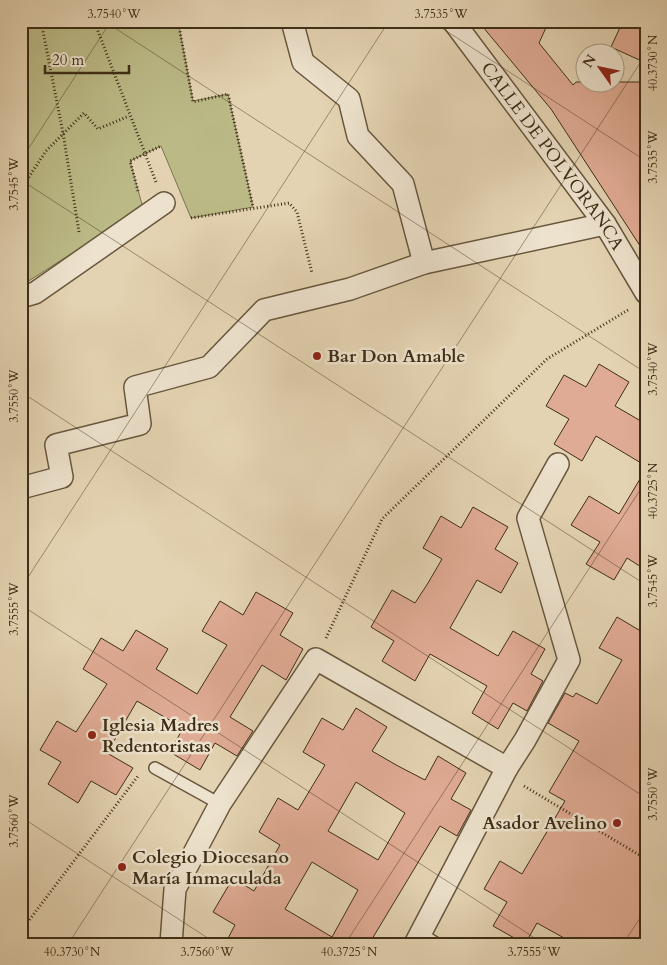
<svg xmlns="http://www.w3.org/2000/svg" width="667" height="965" viewBox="0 0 667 965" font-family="Cardo,serif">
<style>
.green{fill:#bbba87;stroke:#7c744f}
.building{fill:#e0ab94;stroke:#3e2e17;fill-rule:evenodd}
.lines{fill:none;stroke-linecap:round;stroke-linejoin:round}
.lane-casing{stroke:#68573e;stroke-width:14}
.street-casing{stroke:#68573e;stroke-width:24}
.path{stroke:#3e2e17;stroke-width:3;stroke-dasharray:1 2.5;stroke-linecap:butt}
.lane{stroke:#ede2cd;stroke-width:11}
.street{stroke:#ede2cd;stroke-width:21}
.ticks{fill:none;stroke:#3e2e17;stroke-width:1;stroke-opacity:0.45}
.poi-dot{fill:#8f2418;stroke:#ede2cd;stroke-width:2}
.labels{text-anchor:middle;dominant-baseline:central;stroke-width:5;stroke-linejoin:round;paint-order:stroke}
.street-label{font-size:18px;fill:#3e2e17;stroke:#ede2cd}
.poi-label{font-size:18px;font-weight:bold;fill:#3e2e17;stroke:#ede2cd;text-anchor:start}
.neatline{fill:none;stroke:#3e2e17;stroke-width:2}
.ticks-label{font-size:12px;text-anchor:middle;fill:#3e2e17}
</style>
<rect width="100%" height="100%" fill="#e4d3b2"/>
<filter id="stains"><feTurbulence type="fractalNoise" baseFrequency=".004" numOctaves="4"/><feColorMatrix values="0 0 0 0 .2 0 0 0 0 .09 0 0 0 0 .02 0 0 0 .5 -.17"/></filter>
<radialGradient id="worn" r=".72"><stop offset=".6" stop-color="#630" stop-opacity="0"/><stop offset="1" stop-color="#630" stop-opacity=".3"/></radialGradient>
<polygon class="green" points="21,21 178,21 193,101 228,94 253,207 191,218 161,146 130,161 143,208 27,282 21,282"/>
<g class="building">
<polygon points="478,21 549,21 539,43 573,85 576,82 646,82 646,255 551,109"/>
<polygon points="623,21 646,30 646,63 611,47"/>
<polygon points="599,364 629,382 615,406 646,424 646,466 596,436 582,461 554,444 569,419 546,406 564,375 586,387"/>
<polygon points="646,469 646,570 627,558 614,580 586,564 600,542 571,525 589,496 619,514"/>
<polygon points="473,507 508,527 495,549 518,563 501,593 477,580 450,628 498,656 513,631 545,649 531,674 543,681 527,711 513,703 498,729 472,713 487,686 430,654 415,681 382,661 394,641 371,627 392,590 415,603 428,583 442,559 423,548 441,516 461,528"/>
<polygon points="256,592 293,613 280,635 303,649 286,680 262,665 230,717 253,731 237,756 215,743 200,770 170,752 183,728 137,701 107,753 133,768 116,795 91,781 78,803 48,784 61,762 40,750 57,721 76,732 107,684 83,669 101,638 123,651 136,630 168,649 156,669 197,694 227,645 202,631 220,601 243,615"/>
<polygon points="617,617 639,630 646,617 646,944 575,944 537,923 525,944 493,926 507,902 484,889 500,861 522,874 565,801 549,792 579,741 548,723 565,693 573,697 576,693 597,704 622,660 599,648"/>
<path d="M356 708 387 727 372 751 398 766 425 780 438 756 466 773 451 799 471 810 457 836 440 826 369 944H225L235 925 213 912 233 878 254 891 280 845 259 832 278 798 298 810 325 765 303 752 322 718 343 730ZM356 782 405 813 378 860 328 831ZM312 862 358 890 332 937 285 909Z"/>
</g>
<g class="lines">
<g class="lane-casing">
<g id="lane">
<polyline points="155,768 220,804"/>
<polyline points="421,934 437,944"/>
</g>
</g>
<g class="street-casing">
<g id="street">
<polyline points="292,21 303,62 349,99 358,136 403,184 424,263"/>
<path id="s1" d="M453 21 605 224 646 293"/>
<polyline points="21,297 35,293 164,203"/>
<polyline points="21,488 62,477 56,445 140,424 135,387 209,367 264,310 350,289 424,263 605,224"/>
<polyline points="171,944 175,889 220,804 316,659 507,768"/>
<polyline points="415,944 507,768 525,740 569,660 528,518 558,464"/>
</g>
</g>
<g class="path">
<polyline points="41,21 63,133 79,232"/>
<polyline points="94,21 156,182"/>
<polyline points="178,21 193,102 228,94 253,207"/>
<polyline points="21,189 46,151 84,113 98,129 129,116"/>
<polyline points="138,191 130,161 161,146"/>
<polyline points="191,218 289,203 297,212 312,273"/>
<polyline points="326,638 382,519 547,359 628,310"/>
<polyline points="524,786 646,859"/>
<polyline points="21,931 138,776"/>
</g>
<use href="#lane" class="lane"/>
<use href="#street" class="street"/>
</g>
<path class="ticks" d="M104 21 646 373M431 21 646 161M21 160 111 21M21 180 646 585M21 392 646 798M21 588 389 21M21 605 544 944M21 817 217 944M68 944 646 54M345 944 646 481M623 944 646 909"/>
<g class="poi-dot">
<circle cx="317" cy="356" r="5"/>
<circle cx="92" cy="735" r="5"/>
<circle cx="617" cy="823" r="5"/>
<circle cx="122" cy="867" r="5"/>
</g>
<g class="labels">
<g class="street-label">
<text stroke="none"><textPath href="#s1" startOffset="168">CALLE DE POLVORANCA</textPath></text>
</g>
<g class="poi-label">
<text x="327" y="356">Bar Don Amable</text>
<text x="102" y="725">Iglesia Madres<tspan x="102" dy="21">Redentoristas</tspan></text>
<text x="607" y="823" text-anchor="end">Asador Avelino</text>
<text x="132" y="857">Colegio Diocesano<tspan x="132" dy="21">María Inmaculada</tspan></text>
</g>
</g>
<rect width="667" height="965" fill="none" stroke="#e4d3b2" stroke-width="55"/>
<g transform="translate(600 68) rotate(303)"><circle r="24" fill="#ede2cd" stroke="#a79a84"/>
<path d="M0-4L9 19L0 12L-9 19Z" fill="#8f2418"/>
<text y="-8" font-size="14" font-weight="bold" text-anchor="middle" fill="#3e2e17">N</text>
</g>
<path d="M45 65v8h84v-8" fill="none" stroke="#3e2e17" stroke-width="2.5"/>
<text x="52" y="65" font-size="15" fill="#3e2e17" stroke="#ede2cd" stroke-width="4" paint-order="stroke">20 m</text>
<rect x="28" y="28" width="612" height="910" class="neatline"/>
<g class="ticks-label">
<text x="114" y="18">3.7540°W</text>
<text x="441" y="18">3.7535°W</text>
<text transform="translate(653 63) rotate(-90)" y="4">40.3730°N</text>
<text transform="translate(653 157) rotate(-90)" y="4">3.7535°W</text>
<text transform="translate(14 184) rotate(-90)" y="4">3.7545°W</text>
<text transform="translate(653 369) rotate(-90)" y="4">3.7540°W</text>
<text transform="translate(14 396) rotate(-90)" y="4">3.7550°W</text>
<text transform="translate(653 491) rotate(-90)" y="4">40.3725°N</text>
<text transform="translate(653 581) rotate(-90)" y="4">3.7545°W</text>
<text transform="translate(14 609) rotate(-90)" y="4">3.7555°W</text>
<text transform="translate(653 794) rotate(-90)" y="4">3.7550°W</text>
<text transform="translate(14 821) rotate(-90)" y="4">3.7560°W</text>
<text x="72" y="956">40.3730°N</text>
<text x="207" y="956">3.7560°W</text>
<text x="349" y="956">40.3725°N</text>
<text x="534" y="956">3.7555°W</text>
</g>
<rect width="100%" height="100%" filter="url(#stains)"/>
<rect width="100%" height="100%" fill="url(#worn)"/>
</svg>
